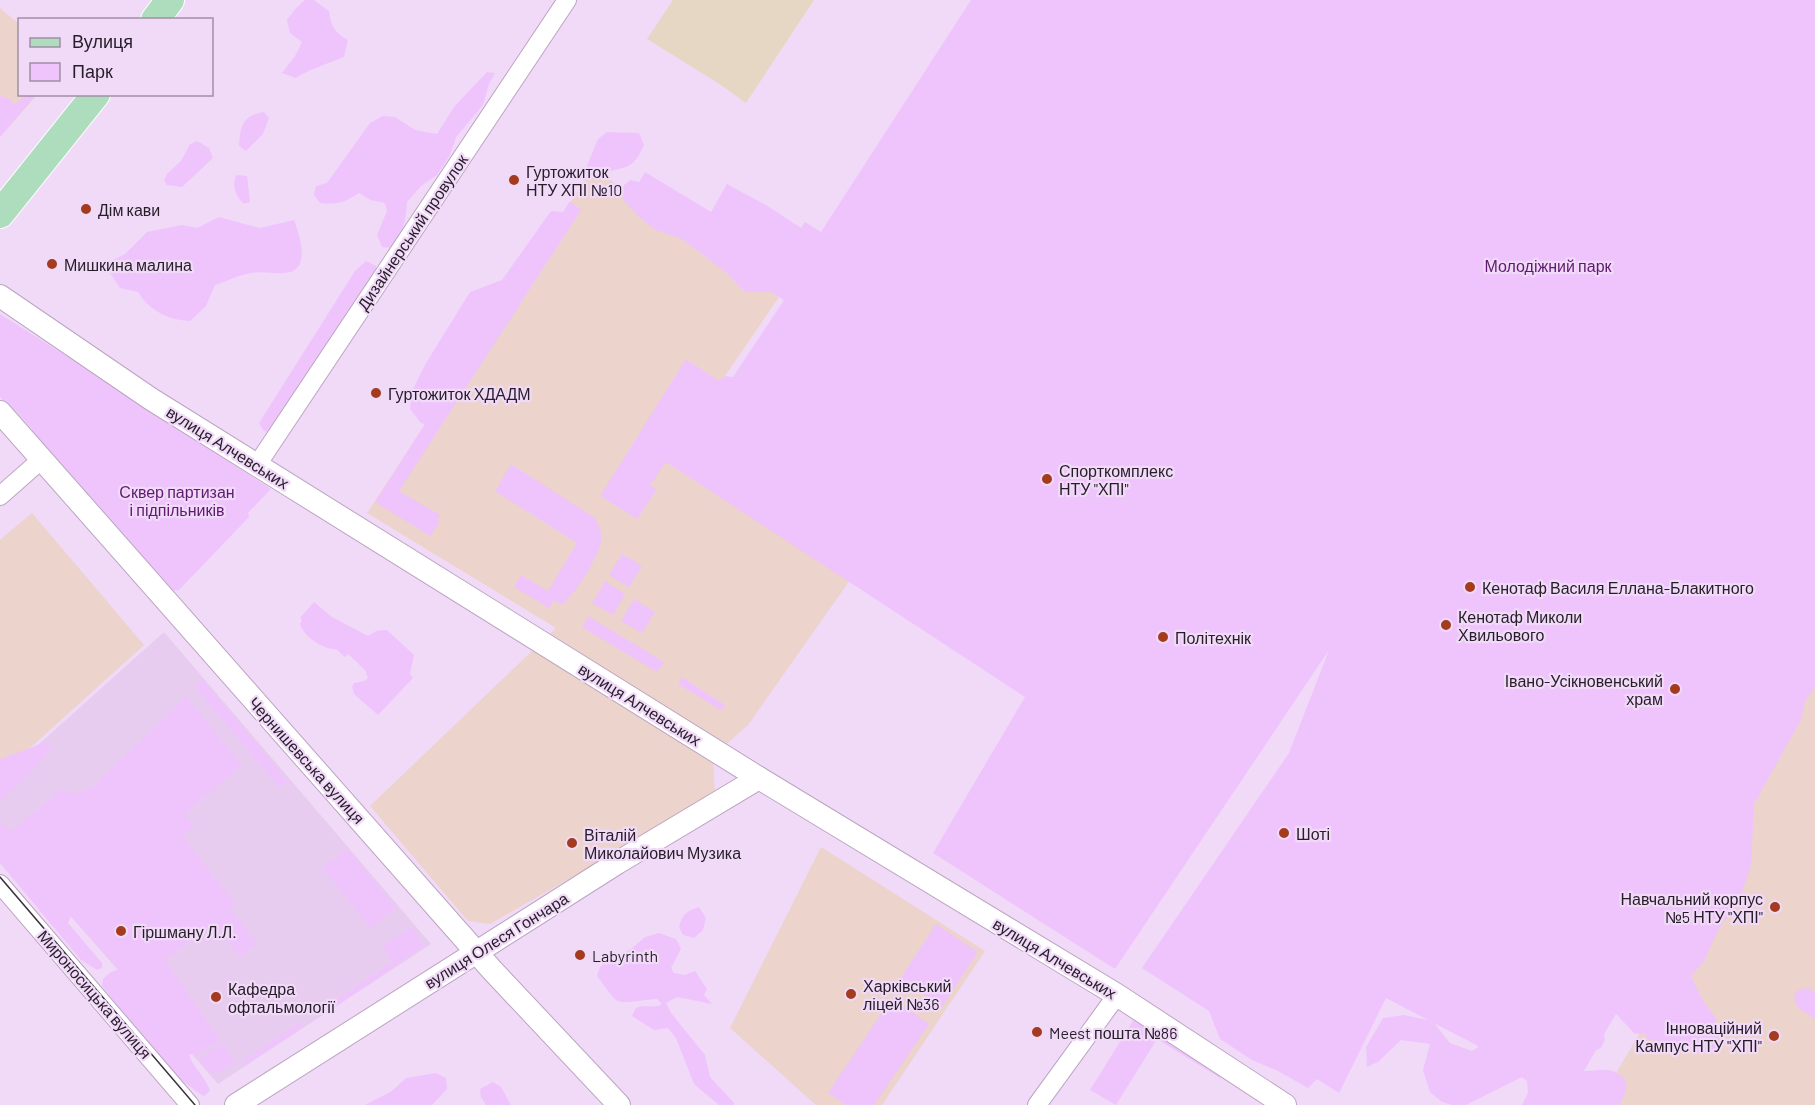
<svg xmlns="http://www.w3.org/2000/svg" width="1815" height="1105" viewBox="0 0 1815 1105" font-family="Barlow,sans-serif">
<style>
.built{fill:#e8ccf0}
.industrial{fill:#e5d7c4}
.education{fill:#ecd3cb}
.green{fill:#efc4fc;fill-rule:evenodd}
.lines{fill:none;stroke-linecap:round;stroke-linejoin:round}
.minor-casing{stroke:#bba5c1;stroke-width:20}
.tertiary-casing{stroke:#bba5c1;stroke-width:24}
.primary-casing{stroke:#fff;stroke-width:30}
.minor{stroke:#fff;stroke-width:18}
.tertiary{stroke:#fff;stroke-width:22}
.primary{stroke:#adddbc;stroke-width:28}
.tram{stroke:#3b313e;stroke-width:1.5}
.poi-dot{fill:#a43b1f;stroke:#f1daf8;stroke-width:2}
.labels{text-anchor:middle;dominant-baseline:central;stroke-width:4.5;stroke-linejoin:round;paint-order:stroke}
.poi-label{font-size:16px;fill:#261d28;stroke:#f1daf8;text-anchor:start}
.street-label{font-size:16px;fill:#261d28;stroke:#f1daf8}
.park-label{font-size:16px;fill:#5f1970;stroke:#f1daf8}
</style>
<rect width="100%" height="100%" fill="#f1daf8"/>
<polygon class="built" points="164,632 431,944 218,1084 0,836 0,779"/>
<polygon class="industrial" points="673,0 814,0 746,103 721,85 647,39"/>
<g class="education">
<polygon points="0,8 19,24 20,94 37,95 0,137"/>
<polygon points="593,168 779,297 699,414 855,573 748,725 713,756 715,795 490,924 468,921 370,806 556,628 367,513"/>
<polygon points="32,513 144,645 0,775 0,540"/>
<polygon points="1815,681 1815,1105 1597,1105 1644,1026"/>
<polygon points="821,847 985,951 882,1105 816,1105 730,1028"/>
</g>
<g class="green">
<path d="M305 0H314L329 11C331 26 334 32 348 40L344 57C328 64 311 68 296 78L282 73 295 56 302 42 290 33 287 20 296 8Z"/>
<path d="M971 0H1815V687L1805 701 1801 720 1754 804 1751 865 1741 895 1718 930 1704 961 1691 976 1703 1001 1716 1018V1030L1721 1049 1702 1054 1669 1043 1647 1039 1645 1033 1635 1034 1616 1014 1604 1034 1605 1040 1601 1048 1596 1050 1584 1071C1592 1071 1605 1068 1613 1071 1632 1078 1628 1091 1619 1105H1522L1528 1093 1527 1081 1522 1077 1466 1105H1452L1442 1102 1430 1092 1423 1070 1430 1044 1401 1040 1378 1062 1367 1067 1366 1047 1383 1018 1404 1015 1428 1020 1386 998 1339 1093 1317 1079 1308 1088 1278 1071 1252 1060 1220 1039 1209 1011 1142 968 1289 753 1329 650 1115 969 933 853 1025 697 666 462 650 485 657 489 637 519 600 496 686 359 719 381 725 376 733 377 784 300 771 292H745L728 274 682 239 656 230 640 218 623 200 622 187 630 180 639 182 645 172 711 212 727 184 766 205 801 228 805 222 821 232ZM1434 1023 1478 1046V1047L1472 1051 1450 1043Z"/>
<path d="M487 72 495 73 489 84 483 105 456 137 450 155 437 175 421 186 407 202C406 220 403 233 394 248L382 247 377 235 387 211 385 203 370 200 359 193C346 202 337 205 320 203L314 195 316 186 327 183 370 123 383 116 395 117 415 130 437 134 454 107Z"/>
<polygon points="28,94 36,95 0,137 0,96 8,98 15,104"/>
<path d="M264 112 269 118 263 134 246 151 239 146C240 126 243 115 264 112Z"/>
<path d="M607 132 639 133 644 145C630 177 621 162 599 177L586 168 598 139Z"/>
<polygon points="197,141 209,148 213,158 182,187 167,185 164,180 167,174 181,161 190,144"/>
<path d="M236 175 247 176 250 202 244 204C235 196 232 187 236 175Z"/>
<polygon points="570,201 581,210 399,491 440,515 437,520 440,522 430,536 375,502 425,424 421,423 410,409 412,391 426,363 470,292 502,280 551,211 563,212"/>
<path d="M219 217 260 228 294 220C300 236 312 272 284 273 273 274 262 271 251 273 239 275 227 281 215 285L206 306 190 321C168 320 150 311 138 292L120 288 110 273 111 261 125 254 147 232 182 225 197 228Z"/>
<polygon points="366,261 376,266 378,275 274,430 268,432 264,431 259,423 355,271"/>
<polygon points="0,314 214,449 218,454 271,489 248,513 249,517 179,590 171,591 32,433 32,429 15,410 11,410 0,397"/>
<path d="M511 464 595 518C599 526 602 532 601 541 598 558 576 593 562 605L554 600 549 608 514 587 521 575 548 591 577 543 495 491Z"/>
<polygon points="622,554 642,566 629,587 609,575"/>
<polygon points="605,581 625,594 613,615 592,603"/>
<polygon points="634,599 655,612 642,633 621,621"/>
<path d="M314 602 332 617 368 636 376 631 387 630 414 655 410 674 413 678 378 715 354 694 352 687 354 683 364 681 368 678 365 670 348 654 345 657 336 649C323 650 303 636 300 624L302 620 300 618Z"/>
<polygon points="588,616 664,662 657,672 582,627"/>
<polygon points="682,677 725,705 722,711 678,684"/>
<polygon points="203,680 288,782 280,788 195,687"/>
<path d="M186 697 242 765 184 814 194 826 182 836 236 905 165 960 220 1040 196 1056 193 1053 189 1055C194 1069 206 1077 210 1091L204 1096C166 1075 130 1020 102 986L103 979 111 972 119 969 71 916 68 923 102 963V968L97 970 81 960 0 863V821L5 828 12 831 61 790 77 794 92 788Z"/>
<polygon points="46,742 52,745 44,757 26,777 0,801 0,759"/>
<polygon points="347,849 396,908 371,928 322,868"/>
<path d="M699 907 706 918 703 930 694 938 683 935 679 927C682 914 687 911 699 907Z"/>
<polygon points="231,910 257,943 240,957 214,923"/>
<polygon points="936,924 978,952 942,1007 900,979"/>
<polygon points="411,927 424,946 395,966 382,947"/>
<path d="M659 933 676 939 681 949 671 968 674 973 685 975 695 971 707 989 704 995 712 1004 677 997 666 1003 671 1013 705 1055 710 1077 734 1103 733 1105H719L694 1084 676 1038 668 1028 654 1030 632 1016 636 1008C644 1004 655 1009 662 1004L657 999C647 999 623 1005 616 1000 612 997 601 981 597 976L600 967 612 958 631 949 645 937Z"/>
<polygon points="391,963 394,967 336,1006 333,1001"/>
<polygon points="1808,988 1815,993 1815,1019 1798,1008 1794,998 1797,990"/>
<polygon points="892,998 929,1024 874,1105 846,1105 828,1093"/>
<polygon points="1136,1016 1224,1071 1220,1078 1157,1039 1116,1105 1090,1090"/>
<polygon points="300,1022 303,1027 245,1065 242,1061"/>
<polygon points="223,1043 235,1062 213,1075 199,1059"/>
<polygon points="436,1073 446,1078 447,1089 432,1105 365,1105 392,1091 406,1078"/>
<polygon points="493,1082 501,1087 511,1105 486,1105 481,1097 480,1089"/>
</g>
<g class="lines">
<g class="minor-casing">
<g id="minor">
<polyline points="257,465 567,0"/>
<polyline points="0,496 42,459"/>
<polyline points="0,884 190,1105"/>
<polyline points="1037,1105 1117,995"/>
</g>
</g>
<g class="tertiary-casing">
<g id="tertiary">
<polyline points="0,296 151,399 759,778 1117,995 1285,1105"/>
<polyline points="0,412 492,970 619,1105"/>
<polyline points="236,1105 617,863 759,778"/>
</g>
</g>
<g class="primary-casing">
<g id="primary">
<polyline points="155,20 170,0"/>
<polyline points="0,214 96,94"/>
</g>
</g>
<use href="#minor" class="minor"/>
<use href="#tertiary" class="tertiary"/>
<use href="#primary" class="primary"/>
<polyline class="tram" points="0,877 195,1105"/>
</g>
<g class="poi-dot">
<circle cx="514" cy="180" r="6"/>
<circle cx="86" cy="209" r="6"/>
<circle cx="52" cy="264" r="6"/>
<circle cx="376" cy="393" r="6"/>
<circle cx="1047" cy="479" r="6"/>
<circle cx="1470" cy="587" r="6"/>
<circle cx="1446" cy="625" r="6"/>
<circle cx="1163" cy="637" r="6"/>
<circle cx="1675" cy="689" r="6"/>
<circle cx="1284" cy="833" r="6"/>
<circle cx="572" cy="843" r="6"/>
<circle cx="1775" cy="907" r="6"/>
<circle cx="121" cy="931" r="6"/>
<circle cx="580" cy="955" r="6"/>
<circle cx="851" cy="994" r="6"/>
<circle cx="216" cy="997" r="6"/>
<circle cx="1037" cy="1032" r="6"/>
<circle cx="1774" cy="1036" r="6"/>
</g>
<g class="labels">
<g class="poi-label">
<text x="526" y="171">Гуртожиток<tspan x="526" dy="18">НТУ ХПІ №10</tspan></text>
<text x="98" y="209">Дім кави</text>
<text x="64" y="264">Мишкина малина</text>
<text x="388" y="393">Гуртожиток ХДАДМ</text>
<text x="1059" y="470">Спорткомплекс<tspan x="1059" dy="18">НТУ "ХПІ"</tspan></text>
<text x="1482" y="587">Кенотаф Василя Еллана-Блакитного</text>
<text x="1458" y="616">Кенотаф Миколи<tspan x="1458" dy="18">Хвильового</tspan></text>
<text x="1175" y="637">Політехнік</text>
<text x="1663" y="680" text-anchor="end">Івано-Усікновенський<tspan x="1663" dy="18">храм</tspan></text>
<text x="1296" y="833">Шоті</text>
<text x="584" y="834">Віталій<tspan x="584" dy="18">Миколайович Музика</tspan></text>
<text x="1763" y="898" text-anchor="end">Навчальний корпус<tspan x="1763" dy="18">№5 НТУ "ХПІ"</tspan></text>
<text x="133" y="931">Гіршману Л.Л.</text>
<text x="592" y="955">Labyrinth</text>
<text x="863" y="985">Харківський<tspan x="863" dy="18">ліцей №36</tspan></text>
<text x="228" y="988">Кафедра<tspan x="228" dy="18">офтальмології</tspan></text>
<text x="1762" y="1027" text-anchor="end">Інноваційний<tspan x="1762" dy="18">Кампус НТУ "ХПІ"</tspan></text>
<text x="1049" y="1032">Meest пошта №86</text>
</g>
<g class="street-label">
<text transform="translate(412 232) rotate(-56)">Дизайнерський провулок</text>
<text transform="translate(228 447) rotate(32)">вулиця Алчевських</text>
<text transform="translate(640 704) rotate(32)">вулиця Алчевських</text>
<text transform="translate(307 760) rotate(48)">Чернишевська вулиця</text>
<text transform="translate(496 940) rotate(-32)">вулиця Олеся Гончара</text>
<text transform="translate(1055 958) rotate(31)">вулиця Алчевських</text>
<text transform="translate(95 994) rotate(49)">Мироносицька вулиця</text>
</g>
<g class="park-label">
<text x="1548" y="265">Молодіжний парк</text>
<text x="177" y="491">Сквер партизан<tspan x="177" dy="18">і підпільників</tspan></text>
</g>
</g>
<rect x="18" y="18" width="195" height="78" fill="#f1daf8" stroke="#a08ea5" stroke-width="1.5"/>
<rect x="30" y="38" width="30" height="9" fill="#adddbc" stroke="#a08ea5" stroke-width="1.5"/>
<text x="72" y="48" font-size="18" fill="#261d28">Вулиця</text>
<rect x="30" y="63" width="30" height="18" fill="#efc4fc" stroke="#a08ea5" stroke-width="1.5"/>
<text x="72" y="78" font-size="18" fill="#261d28">Парк</text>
</svg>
